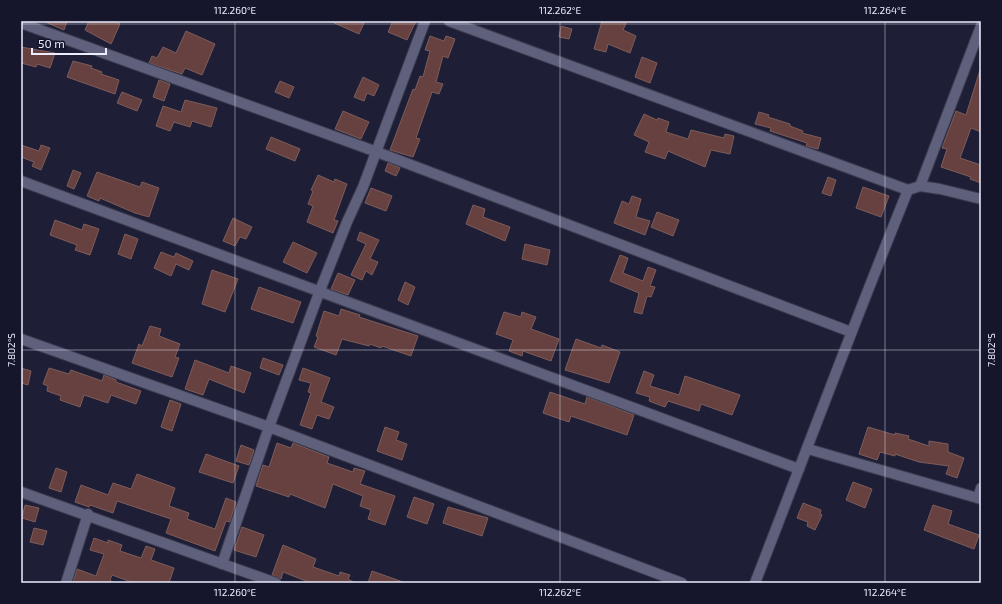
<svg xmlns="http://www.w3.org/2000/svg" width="1002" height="604" viewBox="0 0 1002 604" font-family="'Exo 2',sans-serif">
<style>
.building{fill:#66413f;stroke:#7d5c5a}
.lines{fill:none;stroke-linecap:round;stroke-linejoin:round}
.minor-casing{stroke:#3b3b4e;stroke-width:12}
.minor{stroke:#5e607c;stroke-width:10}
.ticks{fill:none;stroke:#eceefe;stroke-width:1;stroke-opacity:0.45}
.neatline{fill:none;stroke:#eceefe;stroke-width:1.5}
.ticks-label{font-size:10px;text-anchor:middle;fill:#eceefe}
</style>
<rect width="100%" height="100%" fill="#1e1f37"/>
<g class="building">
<polygon points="43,21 67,21 64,30"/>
<polygon points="89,21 114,21 120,24 111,44 85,30"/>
<polygon points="330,21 365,21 359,34"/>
<polygon points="393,21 416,21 407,40 388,32"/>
<polygon points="602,21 627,21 623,30 636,36 630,53 608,44 606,52 594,49"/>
<polygon points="561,26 572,29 569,39 559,37"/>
<polygon points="186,31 215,44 202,75 185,68 182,74 149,63 152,56 157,58 163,47 176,53"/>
<polygon points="430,36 444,41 446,36 455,39 448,58 443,56 436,82 443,84 439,94 432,92 416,138 420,139 413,157 390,150 413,89 415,90 420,76 423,77 430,51 425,50"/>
<polygon points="21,47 55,53 50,68 37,64 36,67 21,63"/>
<polygon points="642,57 657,63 650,83 635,77"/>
<polygon points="73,61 92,66 91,68 102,72 101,74 119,80 115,94 67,77"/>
<polygon points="980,70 981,132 971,128 960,158 981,165 981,183 970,179 971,177 941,167 947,149 942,148 956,111 966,115"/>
<polygon points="363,77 379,85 374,96 367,93 364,101 354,97"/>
<polygon points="159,80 170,84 164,101 153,97"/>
<polygon points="280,81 294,87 289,98 275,92"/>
<polygon points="122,92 142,100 137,111 117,103"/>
<polygon points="185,100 217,108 211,127 192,121 190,127 174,122 170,131 156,126 163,106 181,112"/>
<polygon points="343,111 369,122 361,139 335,129"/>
<polygon points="759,112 769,115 768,117 790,124 790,126 803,131 802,133 821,138 818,149 806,146 807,143 770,131 771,128 755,124"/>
<polygon points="644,114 657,120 658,118 669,122 666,132 688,139 691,130 724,138 725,134 734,136 730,154 711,150 705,167 668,151 665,159 645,152 649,142 634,135"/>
<polygon points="271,137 300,149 295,161 266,149"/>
<polygon points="21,145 39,151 41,145 50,148 41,170 32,166 34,162 21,157"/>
<polygon points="388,163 400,168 396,176 385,171"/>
<polygon points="73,170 81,173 74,189 67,186"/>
<polygon points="97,172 140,187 142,182 159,188 149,217 135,213 100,198 99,201 87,196"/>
<polygon points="318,175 334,182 335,179 347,184 334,220 338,221 333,233 307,222 313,206 308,204 313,191 311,190"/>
<polygon points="828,177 836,180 831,196 822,193"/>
<polygon points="863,187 889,196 881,217 856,208"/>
<polygon points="371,188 392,196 386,211 365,203"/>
<polygon points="632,196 641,199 636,217 650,221 645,235 614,223 622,201 629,204"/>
<polygon points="473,205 485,209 483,217 510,227 505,241 466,224"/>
<polygon points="657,212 679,220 673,236 651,227"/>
<polygon points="233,218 252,227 246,239 240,237 235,246 223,241"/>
<polygon points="55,220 82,230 84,224 99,229 90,255 75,250 77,245 50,235"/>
<polygon points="360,232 379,240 370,259 378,262 372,275 366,271 362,280 351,275 366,244 357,240"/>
<polygon points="125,234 138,239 131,259 118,254"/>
<polygon points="293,242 317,253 307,273 283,262"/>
<polygon points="525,244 550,250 547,265 522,259"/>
<polygon points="161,252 174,257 176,253 193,261 189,270 176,264 171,276 154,268"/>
<polygon points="620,255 628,258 623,273 643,281 648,267 656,270 650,286 655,287 651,297 647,296 642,314 634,312 639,293 610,281"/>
<polygon points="212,270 238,279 225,312 202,304"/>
<polygon points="338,273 355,280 348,295 331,289"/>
<polygon points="405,282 415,287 408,305 398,300"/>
<polygon points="259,287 301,302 293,323 251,309"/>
<polygon points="341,309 360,315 359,317 418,336 411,356 382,346 381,348 370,344 369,346 342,339 336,355 314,347 318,337 316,336 324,311 339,316"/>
<polygon points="504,312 521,317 522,312 536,317 531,329 559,339 551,361 523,351 522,356 509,351 513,340 496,334"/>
<polygon points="150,326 161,329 159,336 180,344 175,357 179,358 172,377 132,363 139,344 142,346"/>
<polygon points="576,339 601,348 602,345 620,352 609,383 565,370"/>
<polygon points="263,358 283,365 279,375 260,368"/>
<polygon points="195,360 229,373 231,366 251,373 244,393 209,379 203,395 185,389"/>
<polygon points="21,368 31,371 28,385 21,383"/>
<polygon points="49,368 69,374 71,370 102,381 104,375 116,380 116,382 141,391 136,404 111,395 108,403 84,395 80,407 60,400 61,396 47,391 48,386 43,384"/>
<polygon points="303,368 330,378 321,402 334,407 329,419 317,415 312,429 300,425 311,393 308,392 311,383 299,380"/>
<polygon points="644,371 654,375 650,386 679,395 685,376 740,395 732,415 701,404 699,411 668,401 665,407 649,401 650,397 636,393"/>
<polygon points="550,392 585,404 587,397 634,415 627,435 571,416 569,422 543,413"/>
<polygon points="170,400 181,404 172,431 161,427"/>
<polygon points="385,427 399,432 396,440 407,444 402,460 377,451"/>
<polygon points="868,427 895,435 895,433 909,436 908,439 929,446 929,441 948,444 948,452 964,458 957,478 946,474 949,466 919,462 895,454 895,456 880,452 877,460 859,454"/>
<polygon points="277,443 291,448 293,443 329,457 327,463 353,472 354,468 365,471 360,484 395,496 385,525 368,519 371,510 360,506 363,496 333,484 325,508 290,494 289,497 256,486 263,465 269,467"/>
<polygon points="241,445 254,450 249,465 236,461"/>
<polygon points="206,454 239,466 233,483 199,472"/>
<polygon points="56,468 67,472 61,492 49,488"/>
<polygon points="137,474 175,488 169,506 189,513 187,519 215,529 226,498 236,502 230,522 226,521 215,551 166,533 171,519 117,501 113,513 90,505 89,507 75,502 81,485 108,495 113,483 131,489"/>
<polygon points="853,482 872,489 865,508 846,500"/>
<polygon points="414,497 434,504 427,524 407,517"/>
<polygon points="803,503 821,510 820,514 822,515 815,530 807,526 808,522 797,518"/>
<polygon points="25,505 39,508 35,522 22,518"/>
<polygon points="933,505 952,511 948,524 979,535 974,549 924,530"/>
<polygon points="448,507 488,518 482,536 443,523"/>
<polygon points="242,527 264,535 256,557 234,550"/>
<polygon points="34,528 47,531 43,545 30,542"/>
<polygon points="94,538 108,543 108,540 122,545 120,551 141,558 146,546 155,549 151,560 174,568 169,583 134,583 112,575 110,580 114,583 73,582 77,569 96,576 104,554 90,550"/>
<polygon points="283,545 316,559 313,567 339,576 340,572 350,575 348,579 355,583 311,583 283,572 281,579 272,575"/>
<polygon points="372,571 403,582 403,583 368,583"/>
</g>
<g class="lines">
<g class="minor-casing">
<g id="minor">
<polyline points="449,21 908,190"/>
<polyline points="21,23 377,152 851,332"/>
<polyline points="21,181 799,469"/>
<polyline points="920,186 940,189 981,199"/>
<polyline points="21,339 269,427 682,583"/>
<polyline points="808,449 981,499"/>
<polyline points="21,492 276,583"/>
<polyline points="978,498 981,488"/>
<polyline points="222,564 269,427 319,293 347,222 363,187 425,21"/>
<polyline points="66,583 88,514"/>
<path d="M755 583C806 452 855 320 908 190L920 186 981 26"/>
</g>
</g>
<use href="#minor" class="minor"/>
</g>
<path class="ticks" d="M235 21V583M560 21V583M885 21V583M21 24H981M21 350H981"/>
<rect width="1002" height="604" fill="none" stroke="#15162c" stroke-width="44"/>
<path d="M32 48v6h74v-6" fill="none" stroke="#eceefe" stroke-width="2"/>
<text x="38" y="48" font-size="12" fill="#eceefe" stroke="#15162c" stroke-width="3" paint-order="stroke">50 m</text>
<rect x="22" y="22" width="958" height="560" class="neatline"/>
<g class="ticks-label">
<text x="235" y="14">112.260°E</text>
<text x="560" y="14">112.262°E</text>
<text x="885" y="14">112.264°E</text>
<text transform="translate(11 350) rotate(-90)" y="4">7.802°S</text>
<text transform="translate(991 350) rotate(-90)" y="4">7.802°S</text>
<text x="235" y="596">112.260°E</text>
<text x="560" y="596">112.262°E</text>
<text x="885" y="596">112.264°E</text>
</g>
</svg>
